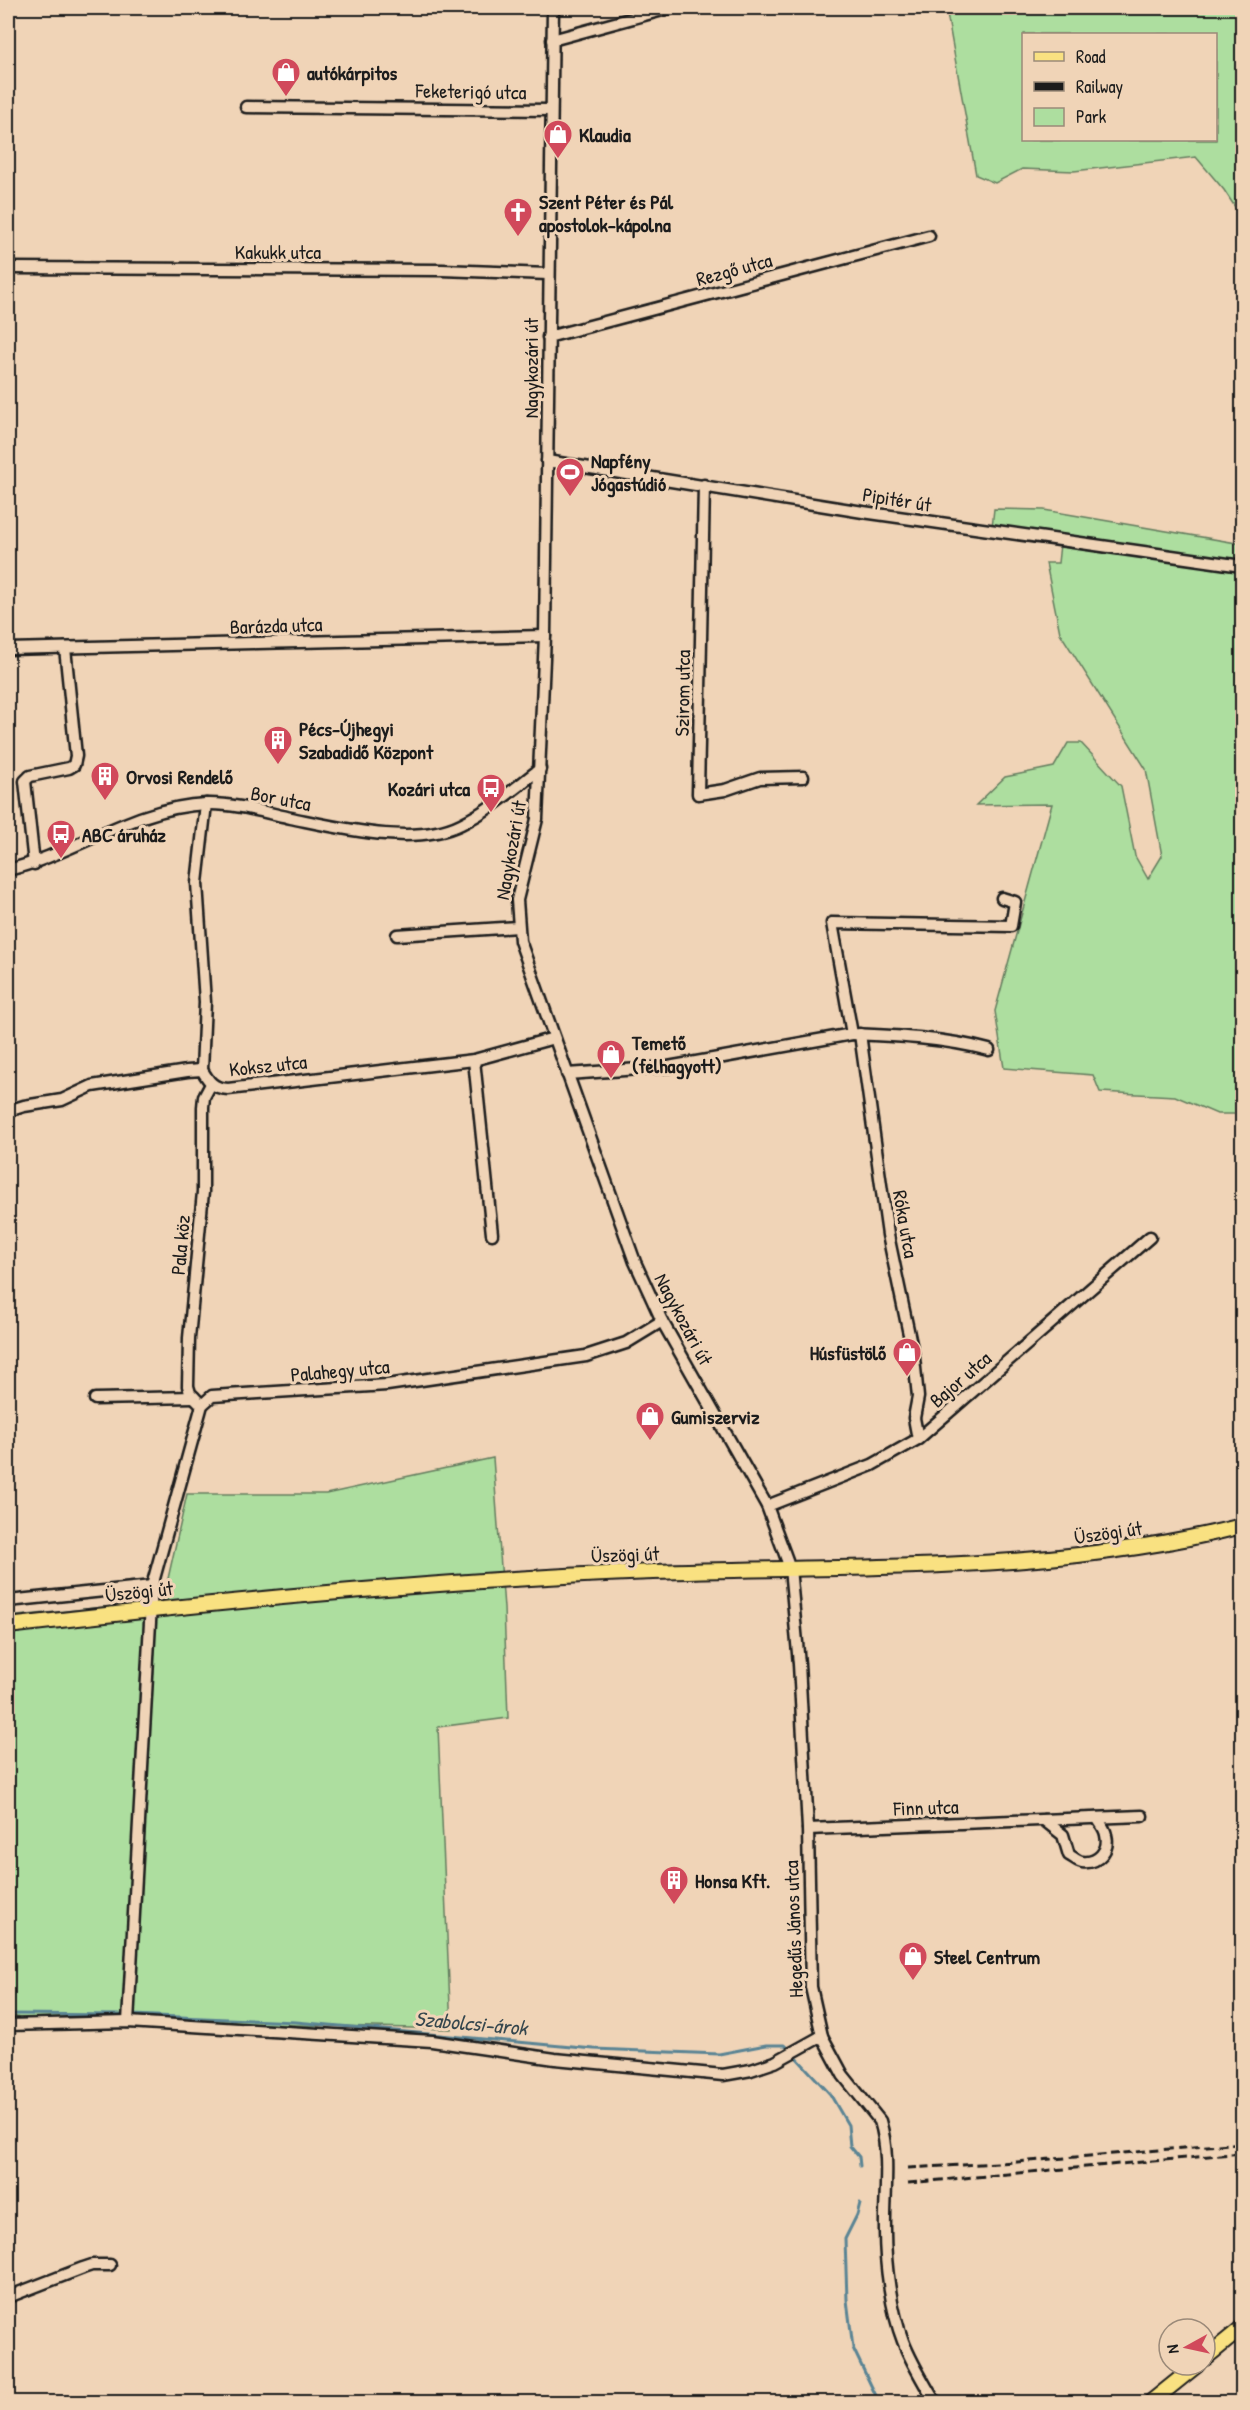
<svg xmlns="http://www.w3.org/2000/svg" width="1250" height="2410" viewBox="0 0 1250 2410" font-family="'Patrick Hand',sans-serif">
<style>
.green{fill:#adde9f;stroke:#647d5e;stroke-width:1.5;fill-rule:evenodd}
.lines{fill:none;stroke-linecap:round;stroke-linejoin:round}
.stream{stroke:#5a8494;stroke-width:3}
.minor-casing{stroke:#1c1c1c;stroke-width:15}
.major-casing{stroke:#1c1c1c;stroke-width:18}
.minor{stroke:#f0d4b7;stroke-width:10}
.major{stroke:#f9e181;stroke-width:14}
.rail{stroke:#1c1c1c;stroke-width:3;stroke-dasharray:9 4.5;stroke-linecap:butt}
.labels{text-anchor:middle;dominant-baseline:central;stroke-width:6;stroke-linejoin:round;paint-order:stroke}
.poi-label{font-size:20px;font-weight:bold;fill:#1c1c1c;stroke:#f0d4b7;text-anchor:start}
.street-label{font-size:20px;fill:#1c1c1c;stroke:#f0d4b7}
.water-label{font-size:21px;font-style:italic;fill:#36474e;stroke:#f0d4b7}
</style>
<rect width="100%" height="100%" fill="#f0d4b7"/>
<filter id="ink" filterUnits="userSpaceOnUse"><feTurbulence type="fractalNoise" baseFrequency=".0167" numOctaves="2"/><feDisplacementMap in="SourceGraphic" scale="12" xChannelSelector="R" yChannelSelector="G"/><feConvolveMatrix kernelMatrix="1 2 1 2 8 2 1 2 1" color-interpolation-filters="sRGB"/></filter>
<g filter="url(#ink)">
<g class="green">
<path d="M946 8H1242V211L1237 210 1224 190 1196 157 1074 171 1022 169 995 183 976 175ZM1024 34H1216V140H1024Z"/>
<polygon points="994,509 1044,510 1242,544 1242,1114 1217,1114 1175,1096 1100,1092 1093,1075 1004,1068 995,1011 1052,804 976,805 1005,777 1054,767 1068,743 1081,743 1121,786 1135,856 1148,879 1162,856 1146,769 1060,633 1046,563 1058,563 1060,544 991,536"/>
<polygon points="493,1458 504,1608 508,1718 438,1727 451,2029 19,2018 8,2014 8,1617 163,1601 187,1494 326,1494"/>
</g>
<g class="lines">
<g class="stream">
<polyline points="8,2014 126,2015"/>
<polyline points="132,2015 296,2022 594,2049 719,2054 766,2045 785,2045 790,2050"/>
<polyline points="794,2055 830,2094 848,2125 850,2146 859,2157 860,2166"/>
<polyline points="860,2203 857,2215 845,2239 847,2300 853,2348 879,2402"/>
</g>
<g class="minor-casing">
<g id="minor">
<path d="M553 8 545 636 537 819 517 900 520 941 635 1262 662 1321 767 1506 790 1568 799 1664 808 1829 811 1987 822 2036 843 2075 880 2121C891 2157 884 2194 885 2231 885 2265 891 2310 903 2341 911 2362 924 2383 935 2402"/>
<polyline points="552,40 670,8"/>
<polyline points="246,107 551,110"/>
<polyline points="8,268 442,270 548,274"/>
<polyline points="548,337 929,236"/>
<polyline points="547,461 863,512 1242,566"/>
<polyline points="704,485 698,794 725,790 760,778 803,777"/>
<polyline points="8,649 545,636"/>
<polyline points="34,864 25,781 30,776 69,768 74,765 76,756 65,648"/>
<path d="M8 870C74 854 135 807 206 804 233 803 264 812 291 818 340 828 415 847 461 824 490 810 515 788 540 769"/>
<polyline points="397,935 518,927"/>
<polyline points="860,1034 888,1235 914,1358 918,1397 914,1418 918,1439"/>
<path d="M989 1050C944 1038 898 1036 852 1034L832 923 1011 926 1015 902 1002 898"/>
<polyline points="474,1060 492,1234"/>
<polyline points="202,1070 205,1002 197,883 206,804"/>
<polyline points="567,1074 668,1067 852,1034"/>
<path d="M8 1111 24 1106 62 1100 92 1086 187 1071 202 1070C209 1082 213 1088 228 1089L474 1060 554 1038"/>
<polyline points="95,1399 194,1397"/>
<polyline points="202,1405 190,1393 188,1386 189,1338 203,1192 203,1107 204,1097 211,1084"/>
<polyline points="767,1506 872,1465 918,1439 1150,1237"/>
<polyline points="8,1601 152,1586"/>
<path d="M1044 1820 1063 1835 1069 1855C1073 1857 1077 1861 1082 1862 1098 1864 1110 1850 1106 1835 1105 1828 1100 1823 1097 1818"/>
<polyline points="808,1829 1142,1816"/>
<polyline points="128,2022 152,1586 202,1405 212,1396 387,1385 586,1356 626,1343 662,1321"/>
<polyline points="8,2025 128,2022 432,2041 555,2059 723,2075 751,2070 775,2062 822,2036"/>
<polyline points="8,2297 83,2268 92,2265 110,2265"/>
</g>
</g>
<g class="major-casing">
<g id="major">
<path d="M8 1626C222 1601 438 1580 653 1572 851 1565 1050 1575 1242 1526"/>
<polyline points="1205,2358 1242,2328"/>
<polyline points="1151,2402 1197,2365"/>
</g>
</g>
<use href="#minor" class="minor"/>
<use href="#major" class="major"/>
<g class="rail">
<polyline points="908,2168 1017,2162 1242,2143"/>
<polyline points="908,2183 1242,2153"/>
</g>
</g>
</g>
<defs>
<g id="shop-pin" transform="scale(1.5)"><path d="M0 17L-7.5 6A9.5 9.5 0 1 1 7.5 6Z" fill="#d1495b" stroke="#f0d4b7"/><path d="M-5-2.5h2.3a2.7 3.5 0 0 1 5.4 0H5L5.5 6h-11ZM-1.5-2.5h3a1.5 2.3 0 0 0-3 0Z" fill="#fff"/></g>
<g id="church-pin" transform="scale(1.5)"><path d="M0 17L-7.5 6A9.5 9.5 0 1 1 7.5 6Z" fill="#d1495b" stroke="#f0d4b7"/><path d="M-1.2-6h2.4v3.5h3.3v2.4h-3.3V6h-2.4V-.1h-3.3v-2.4h3.3Z" fill="#fff"/></g>
<g id="stadium-pin" transform="scale(1.5)"><path d="M0 17L-7.5 6A9.5 9.5 0 1 1 7.5 6Z" fill="#d1495b" stroke="#f0d4b7"/><path d="M0-5a6.5 5 0 1 0 0 10a6.5 5 0 1 0 0-10ZM-3.5-1.8h7v3.6h-7Z" fill="#fff"/></g>
<g id="building-pin" transform="scale(1.5)"><path d="M0 17L-7.5 6A9.5 9.5 0 1 1 7.5 6Z" fill="#d1495b" stroke="#f0d4b7"/><path d="M-4-6H4V6H1V3H-1V6H-4ZM-2.5-4.3h1.7v1.8h-1.7ZM.8-4.3h1.7v1.8H.8ZM-2.5-1h1.7V.8h-1.7ZM.8-1h1.7V.8H.8Z" fill="#fff"/></g>
<g id="bus-pin" transform="scale(1.5)"><path d="M0 17L-7.5 6A9.5 9.5 0 1 1 7.5 6Z" fill="#d1495b" stroke="#f0d4b7"/><path d="M-5-6H5V4H4V6H2V4H-2V6H-4V4H-5ZM-3.5-4V0h7V-4ZM-3.5 1.2v1.5H-2V1.2ZM2 1.2v1.5H3.5V1.2Z" fill="#fff"/></g>
</defs>
<g fill-rule="evenodd">
<use href="#shop-pin" x="286" y="72"/>
<use href="#shop-pin" x="558" y="134"/>
<use href="#church-pin" x="518" y="212"/>
<use href="#stadium-pin" x="570" y="472"/>
<use href="#building-pin" x="278" y="740"/>
<use href="#building-pin" x="105" y="776"/>
<use href="#bus-pin" x="491" y="788"/>
<use href="#bus-pin" x="61" y="834"/>
<use href="#shop-pin" x="611" y="1054"/>
<use href="#shop-pin" x="907" y="1352"/>
<use href="#shop-pin" x="650" y="1416"/>
<use href="#building-pin" x="674" y="1880"/>
<use href="#shop-pin" x="913" y="1956"/>
</g>
<g class="labels">
<g class="poi-label">
<text x="307" y="72">autókárpitos</text>
<text x="579" y="134">Klaudia</text>
<text x="539" y="201">Szent Péter és Pál<tspan x="539" dy="23">apostolok-kápolna</tspan></text>
<text x="591" y="460">Napfény<tspan x="591" dy="23">Jógastúdió</tspan></text>
<text x="299" y="728">Pécs-Újhegyi<tspan x="299" dy="23">Szabadidő Központ</tspan></text>
<text x="126" y="776">Orvosi Rendelő</text>
<text x="470" y="788" text-anchor="end">Kozári utca</text>
<text x="82" y="834">ABC áruház</text>
<text x="632" y="1042">Temető<tspan x="632" dy="23">(felhagyott)</tspan></text>
<text x="886" y="1352" text-anchor="end">Húsfüstölő</text>
<text x="671" y="1416">Gumiszerviz</text>
<text x="695" y="1880">Honsa Kft.</text>
<text x="934" y="1956">Steel Centrum</text>
</g>
<g class="street-label">
<text transform="translate(471 91) rotate(1)">Feketerigó utca</text>
<text x="278" y="251">Kakukk utca</text>
<text transform="translate(734 269) rotate(-15)">Rezgő utca</text>
<text transform="translate(530 368) rotate(-90)">Nagykozári út</text>
<text transform="translate(897 499) rotate(9)">Pipitér út</text>
<text transform="translate(276 625) rotate(-2)">Barázda utca</text>
<text transform="translate(682 693) rotate(-89)">Szirom utca</text>
<text transform="translate(281 798) rotate(11)">Bor utca</text>
<text transform="translate(510 850) rotate(-80)">Nagykozári út</text>
<text transform="translate(268 1065) rotate(-6)">Koksz utca</text>
<text transform="translate(906 1224) rotate(80)">Róka utca</text>
<text transform="translate(180 1245) rotate(-85)">Pala köz</text>
<text transform="translate(684 1319) rotate(62)">Nagykozári út</text>
<text transform="translate(340 1370) rotate(-5)">Palahegy utca</text>
<text transform="translate(960 1379) rotate(-41)">Bajor utca</text>
<text transform="translate(1108 1532) rotate(-8)">Üszögi út</text>
<text transform="translate(625 1554) rotate(-2)">Üszögi út</text>
<text transform="translate(139 1591) rotate(-6)">Üszögi út</text>
<text transform="translate(926 1807) rotate(-2)">Finn utca</text>
<text transform="translate(793 1929) rotate(-92)">Hegedűs János utca</text>
</g>
<g class="water-label">
<text transform="translate(471 2023) rotate(5)">Szabolcsi-árok</text>
</g>
</g>
<rect width="1250" height="2410" fill="none" stroke="#f0d4b7" stroke-width="30"/>
<rect x="15" y="15" width="1220" height="2380" fill="none" stroke="#1c1c1c" stroke-width="2" filter="url(#ink)"/>
<rect x="1022" y="33" width="195" height="108" fill="#f0d4b7" stroke="#9b8a79" stroke-width="1.5"/>
<rect x="1034" y="52" width="30" height="9" fill="#f9e181" stroke="#9b8a79" stroke-width="1.5"/>
<text x="1076" y="63" font-size="18" fill="#1c1c1c">Road</text>
<rect x="1034" y="82" width="30" height="9" fill="#1c1c1c" stroke="#9b8a79" stroke-width="1.5"/>
<text x="1076" y="93" font-size="18" fill="#1c1c1c">Railway</text>
<rect x="1034" y="108" width="30" height="18" fill="#adde9f" stroke="#9b8a79" stroke-width="1.5"/>
<text x="1076" y="123" font-size="18" fill="#1c1c1c">Park</text>
<g transform="translate(1187 2347) rotate(262)"><circle r="28" fill="#f0d4b7" stroke="#9b8a79" stroke-width="1.5"/>
<path d="M0-4.5L10 22L0 15L-10 22Z" fill="#d1495b"/>
<text y="-9" font-size="16" font-weight="bold" text-anchor="middle" fill="#1c1c1c">N</text>
</g>
</svg>
